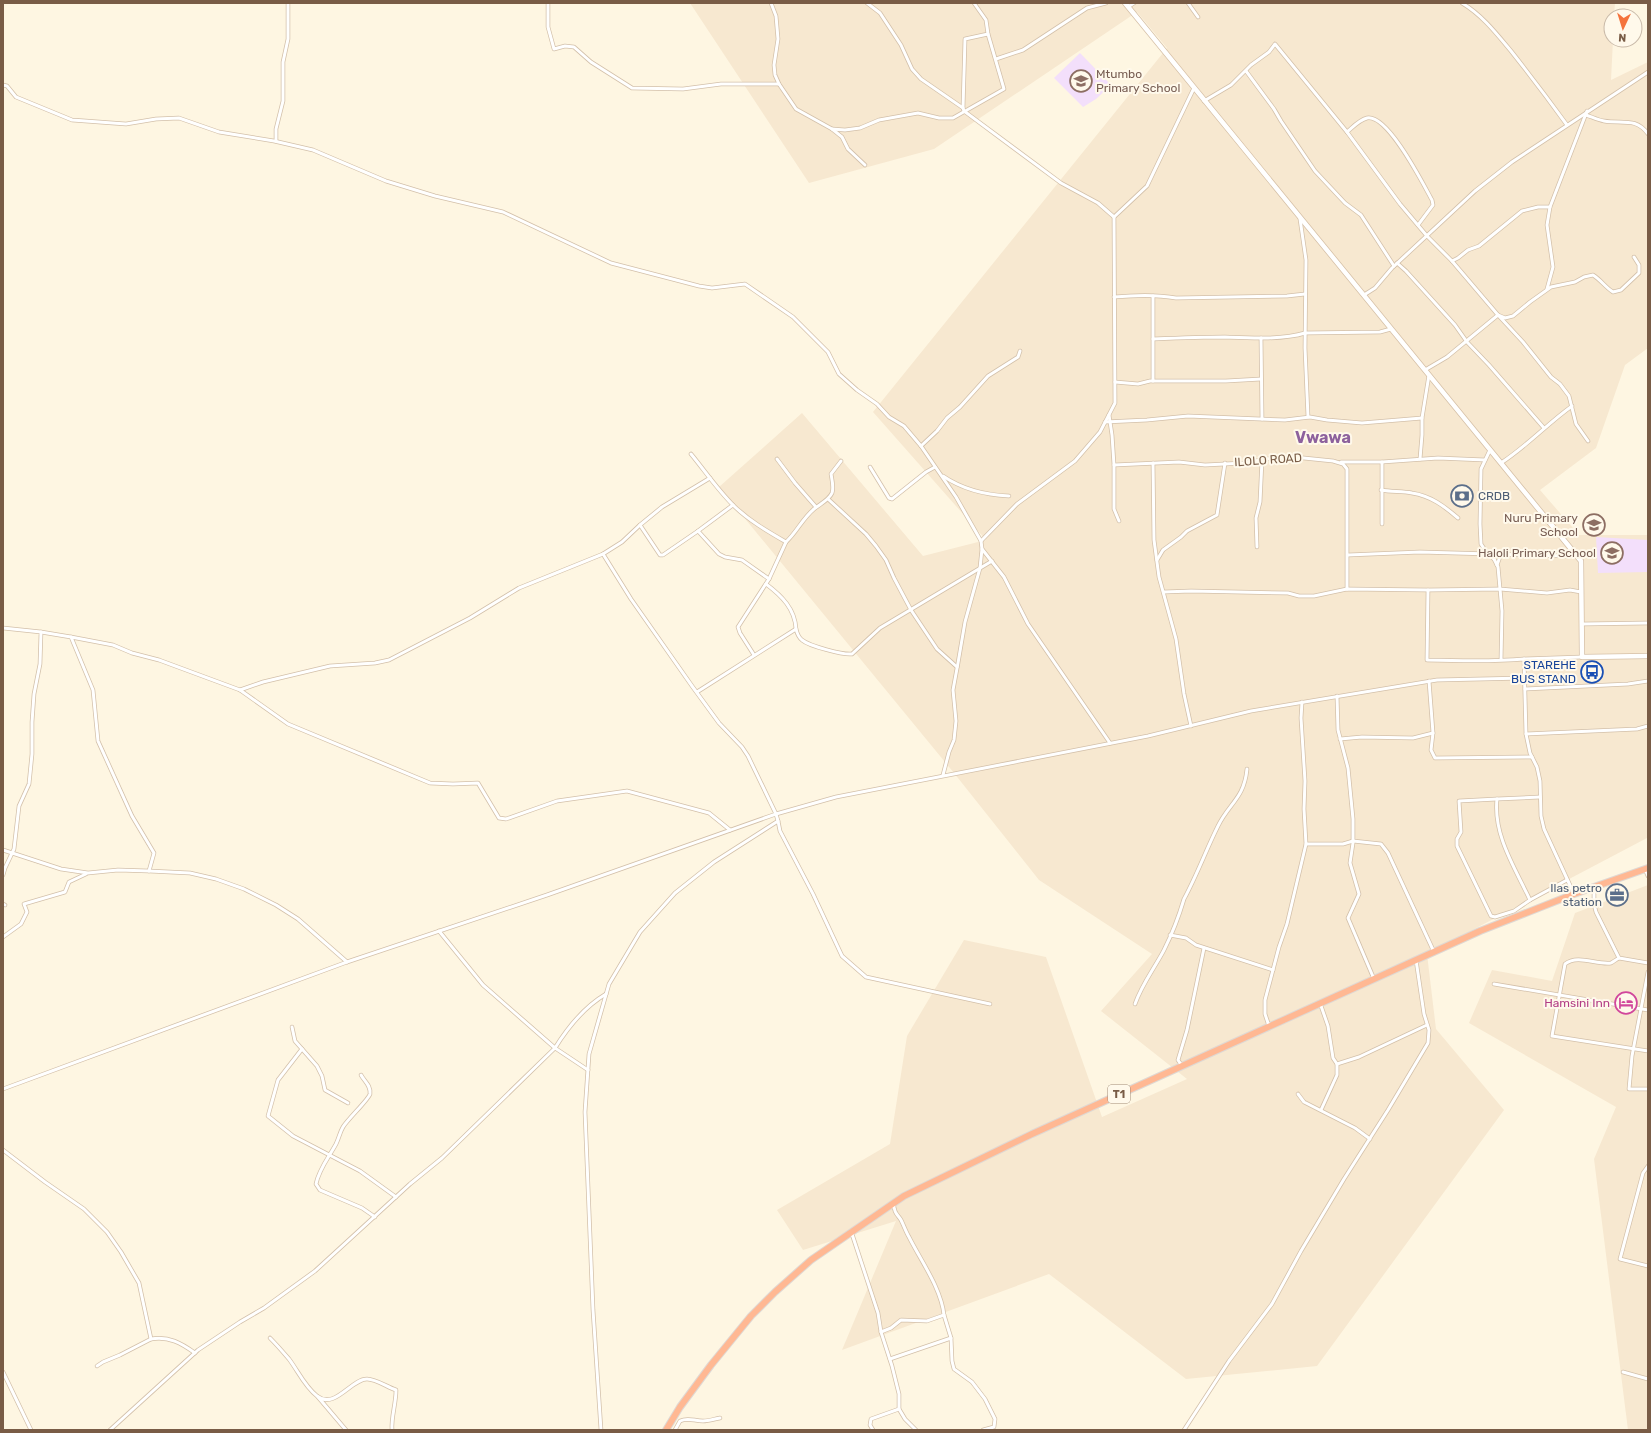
<svg xmlns="http://www.w3.org/2000/svg" width="1651" height="1433" viewBox="0 0 1651 1433" font-family="Rubik,sans-serif">
<style>
.residential{fill:#f7e8d0}
.education{fill:#f3dffb}
.lines{fill:none;stroke-linecap:round;stroke-linejoin:round}
.street-casing{stroke:#d3c0aa;stroke-width:4.5}
.secondary-casing{stroke:#d6c0a7;stroke-width:6}
.highway-casing{stroke:#dfd8d3;stroke-width:8}
.street{stroke:#fff;stroke-width:3}
.secondary{stroke:#fff;stroke-width:4.5}
.highway{stroke:#ffb893;stroke-width:6}
.labels{text-anchor:middle;dominant-baseline:central;stroke-width:4;stroke-linejoin:round;paint-order:stroke}
.shield{fill:#fff9eb;stroke:#a18b78;stroke-width:1}
.shield-label{font-size:11px;font-weight:bold;fill:#795c46}
.education-label{font-size:12px;fill:#785e54;stroke:#fff9eb;text-anchor:end}
.street-label{font-size:12px;fill:#795c46;stroke:#fff9eb}
.service-label{font-size:12px;fill:#4e5e75;stroke:#fff9eb;text-anchor:start}
.transit-label{font-size:12px;fill:#164399;stroke:#fff9eb;text-anchor:end}
.hotel-label{font-size:12px;fill:#b23c85;stroke:#fff9eb;text-anchor:end}
.district-label{font-size:16px;font-weight:bold;fill:#8d619d;stroke:#fff9eb}
</style>
<rect width="100%" height="100%" fill="#fef6e2"/>
<g class="residential">
<polygon points="690,3 1615,3 1614,16 1611,16 1611,40 1613,40 1611,80 1648,62 1648,348 1625,365 1596,448 1540,490 1579,535 1648,535 1647,838 1427,954 1436,1029 1504,1110 1317,1366 1186,1379 1049,1274 842,1350 896,1221 803,1250 777,1210 890,1144 907,1036 964,940 1046,957 1102,1117 1187,1079 1101,1011 1152,954 1039,880 954,773 719,487 802,413 923,556 986,540 873,412 1167,48 1137,12 934,149 809,183"/>
<polygon points="1648,885 1648,1430 1628,1430 1594,1159 1616,1107 1469,1023 1492,970 1552,981 1575,913"/>
</g>
<g class="education">
<polygon points="1080,53 1111,85 1096,99 1083,107 1054,78"/>
<polygon points="1596,537 1648,540 1648,572 1598,573"/>
</g>
<g class="lines">
<g class="street-casing">
<g id="street">
<polyline points="548,3 548,27 554,49 565,46 574,47 591,62 632,88 683,89 721,84 779,84"/>
<polyline points="771,3 776,16 778,39 774,65 775,75 779,84 796,109 832,129 842,137 848,149 865,165"/>
<polyline points="867,3 880,13 901,45 912,69 921,79 963,108 964,111 1061,183 1098,203 1114,217"/>
<polyline points="1188,3 1198,17"/>
<path d="M1462 3C1482 15 1496 33 1511 51 1530 75 1549 100 1567 125"/>
<polyline points="1128,7 1134,3"/>
<polyline points="996,59 1023,50 1087,8 1106,3"/>
<polyline points="1246,71 1274,109 1281,121 1315,171 1345,203 1361,215 1394,266"/>
<polyline points="3,85 7,86 16,97 72,120 126,124 156,119 179,118 219,132 274,141 313,150 386,181 435,196 503,212 611,263 699,286 712,288 745,284 793,317 828,352 839,374 857,390 877,404 889,417 904,426 921,446 956,497 981,541"/>
<polyline points="1204,101 1231,85 1251,65 1269,52 1275,44 1347,132 1400,204 1427,236 1452,261 1498,315 1523,342 1551,377 1560,384 1569,396 1576,424 1588,441"/>
<polyline points="963,108 965,39 988,34"/>
<path d="M1586 115C1592 117 1598 120 1604 121 1622 124 1636 117 1648 134"/>
<polyline points="832,129 845,130 860,128 879,120 918,113 939,118 953,118 1004,89 988,34 986,20 974,3"/>
<path d="M1347 132C1353 127 1359 120 1367 118 1388 114 1423 184 1432 200L1433 205 1418 225"/>
<polyline points="276,141 276,129 283,101 283,62 288,39 288,3"/>
<polyline points="1300,219 1306,260 1305,348 1308,417"/>
<polyline points="1452,261 1458,258 1468,250 1479,246 1522,211 1538,207 1550,207"/>
<polyline points="1397,263 1406,271 1455,325 1467,342 1489,365 1544,428"/>
<polyline points="1547,289 1553,267 1547,225 1550,207 1587,111"/>
<polyline points="1364,295 1375,288 1392,268 1475,191 1512,162 1648,72"/>
<path d="M1114 297C1135 295 1155 294 1176 298L1287 296 1305 294"/>
<polyline points="1261,338 1262,419"/>
<path d="M1153 339C1177 338 1201 337 1225 337 1249 338 1282 340 1305 333L1380 332 1391 329"/>
<path d="M1425 370 1447 357 1498 315 1505 318 1513 316 1530 302 1551 287 1575 282 1584 277 1593 275C1601 280 1605 287 1613 292L1621 290 1639 273V265L1634 257"/>
<polyline points="1153,381 1153,296"/>
<polyline points="1115,382 1138,384 1150,381 1226,381 1261,379"/>
<polyline points="1109,415 1112,435 1114,465 1114,509 1119,521"/>
<polyline points="1105,422 1147,420 1188,416 1285,420 1310,417 1327,420 1362,423 1422,418"/>
<polyline points="921,446 937,431 947,418 960,407 988,376 1018,357 1020,351"/>
<polyline points="1490,450 1481,469 1480,524 1481,544 1487,553 1494,559 1498,567 1500,589 1547,593 1570,590 1581,592"/>
<path d="M691 454C705 471 717 489 733 505 748 520 767 531 786 542 797 532 802 519 814 509 820 504 829 500 832 493 834 487 832 480 831 474L841 461"/>
<polyline points="777,459 795,483 816,507"/>
<polyline points="1420,459 1422,435 1422,418 1429,375"/>
<polyline points="1341,462 1382,462 1438,458 1485,460"/>
<polyline points="1382,462 1382,524"/>
<polyline points="1153,463 1154,540 1159,577 1176,639 1184,694 1191,726"/>
<path d="M1501 463C1527 446 1547 424 1572 406"/>
<polyline points="1114,465 1179,462 1205,465 1244,463 1266,459 1294,457 1333,461 1343,464 1347,469 1347,589"/>
<polyline points="870,467 889,498 892,499 926,472 935,467"/>
<path d="M943 476C962 489 986 495 1009 496"/>
<path d="M1381 490C1392 492 1402 491 1412 493 1431 496 1444 506 1458 518"/>
<polyline points="828,499 866,534 876,546 886,560 894,578 911,610 937,649 957,667"/>
<polyline points="640,525 660,555 663,555 698,531 719,554 725,557 742,560 769,579"/>
<polyline points="698,531 733,505"/>
<polyline points="1257,547 1256,518 1260,502 1262,460"/>
<polyline points="1348,555 1420,552 1567,556"/>
<polyline points="1157,560 1163,550 1181,537 1187,531 1217,515 1225,463"/>
<polyline points="1497,565 1501,554"/>
<path d="M766 584C782 596 795 609 796 629"/>
<polyline points="1164,592 1191,591 1288,593 1299,596 1314,596 1347,589 1428,590"/>
<polyline points="1582,624 1648,623"/>
<polyline points="3,628 41,632 40,664 34,694 32,722 32,754 29,784 19,806 14,849 5,868 3,875"/>
<polyline points="41,632 71,637 93,690 98,741 132,816 154,853 149,871"/>
<polyline points="71,637 113,645 132,653 159,660 240,690 288,724 430,783 453,784 478,783 499,818 506,819 557,801 627,791 709,813 730,830"/>
<polyline points="754,655 740,633 738,627 769,579 786,542"/>
<polyline points="1524,659 1582,657"/>
<path d="M1501 660 1502 611 1500 589 1428 590 1427 660C1459 661 1492 662 1524 659L1526 734 1530 753 1537 767 1540 781 1541 816 1544 829 1574 894"/>
<polyline points="1429,681 1433,733 1431,750 1435,758 1532,757"/>
<polyline points="1525,689 1628,684 1648,681"/>
<polyline points="240,690 263,682 330,666 375,663 389,660 470,618 519,588 603,554 622,542 640,525 662,507 710,478"/>
<path d="M697 692 796 629C797 633 798 637 802 640 809 646 843 655 852 654L880 628 992 561"/>
<polyline points="1337,696 1338,730 1348,768 1353,819 1353,843 1350,863 1359,894 1348,918 1374,979"/>
<polyline points="1526,734 1637,729 1648,726"/>
<polyline points="1340,739 1362,737 1413,738 1433,733"/>
<polyline points="1110,743 1028,624 1004,577 982,549 981,541 1017,504 1075,461 1100,432 1115,403 1114,217 1147,186 1194,88"/>
<polyline points="943,775 949,752 954,740 956,721 953,690 958,663 965,622 980,568 982,549"/>
<polyline points="1497,799 1459,801 1461,832 1457,839 1457,846 1491,916 1495,917 1514,911 1530,900 1567,880"/>
<polyline points="778,821 780,831 813,894 842,956 866,977 990,1004"/>
<polyline points="1306,844 1343,844 1353,841 1381,844 1388,853 1434,952"/>
<polyline points="3,850 61,869 88,873 118,870 149,871 190,873 216,879 244,889 276,905 298,919 347,962"/>
<polyline points="1645,869 1648,876"/>
<polyline points="1594,887 1594,904 1596,912 1619,958 1648,963"/>
<path d="M1530 900C1515 868 1493 835 1497 799L1540 797"/>
<polyline points="3,904 5,905"/>
<polyline points="439,931 483,985 555,1048 588,1070"/>
<polyline points="1170,935 1186,938 1196,945 1273,970"/>
<polyline points="3,937 21,924 27,912 24,904 65,892 69,882 86,874"/>
<path d="M1619 958C1617 959 1613 962 1611 963 1596 965 1578 954 1565 964L1552 1036 1648 1051"/>
<polyline points="1648,972 1632,1056 1629,1089 1648,1089"/>
<polyline points="1494,984 1648,1010"/>
<polyline points="1320,1003 1328,1026 1333,1058 1337,1064 1337,1075 1321,1110"/>
<path d="M1135 1004C1142 984 1154 969 1164 950 1172 934 1179 916 1184 899 1197 875 1206 850 1218 826 1229 803 1244 799 1247 769"/>
<polyline points="1269,1026 1265,1014 1265,1000 1279,947 1287,924 1306,844 1304,809 1305,781 1301,718 1302,702"/>
<polyline points="292,1027 295,1041 317,1066 322,1076 325,1090 348,1103"/>
<polyline points="302,1049 278,1080 268,1116 293,1136 360,1171 396,1197"/>
<polyline points="1337,1064 1359,1057 1427,1025"/>
<polyline points="1182,1066 1178,1060 1187,1030 1204,948"/>
<path d="M361 1075C364 1081 371 1085 370 1094 369 1099 348 1119 343 1127 340 1132 339 1138 336 1144 329 1157 319 1169 316 1184L320 1190 362 1208 375 1217"/>
<polyline points="3,1089 347,962 547,895 776,814 748,756 742,747 719,723 692,686 631,599 603,554"/>
<polyline points="1298,1094 1304,1102 1355,1128 1370,1139"/>
<path d="M3 1150 45 1182 84 1209 107 1232 121 1252 139 1283 151 1339C169 1336 181 1343 195 1353"/>
<polyline points="1648,1166 1643,1173 1620,1259 1648,1266"/>
<polyline points="851,1231 878,1313 881,1332 892,1366 899,1394 899,1409 905,1419 916,1430"/>
<polyline points="944,1315 951,1338 952,1361 954,1369 972,1382 985,1399 995,1419 994,1427 983,1430"/>
<path d="M881 1332 891 1328 901 1320 927 1321 944 1315C941 1288 921 1261 909 1237 906 1232 904 1226 901 1220 900 1218 897 1215 896 1213 894 1210 895 1208 893 1205"/>
<path d="M270 1338C277 1345 283 1352 289 1359 298 1371 305 1387 317 1396 335 1410 351 1379 367 1379 376 1379 387 1387 396 1390 396 1404 391 1417 392 1430"/>
<polyline points="890,1359 951,1338"/>
<polyline points="97,1366 103,1362 120,1355 151,1339"/>
<polyline points="3,1372 31,1430"/>
<polyline points="1623,1372 1648,1379"/>
<polyline points="318,1397 346,1430"/>
<path d="M110 1430 198 1350 240 1322 264 1308 315 1271 410 1184 442 1158 555 1048C568 1027 584 1007 606 994"/>
<polyline points="601,1430 593,1310 585,1112 589,1054 609,984 640,932 675,893 714,862 778,821 776,814 836,797 1148,736 1251,711 1437,680 1524,678"/>
<path d="M675 1430 680 1421C688 1417 694 1421 703 1421 709 1421 714 1419 720 1418"/>
<polyline points="873,1430 870,1425 871,1419 899,1409"/>
<polyline points="1184,1430 1229,1361 1272,1304 1301,1251 1344,1179 1388,1110 1428,1043 1429,1030 1424,1014 1416,960"/>
</g>
</g>
<g class="secondary-casing">
<polyline id="secondary" points="1125,3 1581,561 1582,657 1648,656"/>
</g>
<g class="highway-casing">
<polyline id="highway" points="666,1430 680,1407 711,1365 751,1316 775,1292 811,1260 904,1196 1032,1134 1480,931 1574,894 1648,868"/>
</g>
<use href="#street" class="street"/>
<use href="#secondary" class="secondary"/>
<use href="#highway" class="highway"/>
</g>
<defs>
<g id="school-ring" transform="scale(1.15)"><circle r="9.5" fill="#fff9eb" stroke="#8d6e63" stroke-width="1.5"/><path d="M0-5L7-2L0 1L-7-2ZM-4 1L0 2.5L4 1V4Q0 6-4 4Z" fill="#8d6e63"/></g>
<g id="bank-ring" transform="scale(1.15)"><circle r="9.5" fill="#fff9eb" stroke="#5c6f8a" stroke-width="1.5"/><path d="M-6-4H6V4H-6ZM0-2.3a2.3 2.3 0 1 0 0 4.6a2.3 2.3 0 1 0 0-4.6Z" fill="#5c6f8a"/></g>
<g id="bus-ring" transform="scale(1.15)"><circle r="9.5" fill="#fff9eb" stroke="#1a4fb4" stroke-width="1.5"/><path d="M-5-6H5V4H4V6H2V4H-2V6H-4V4H-5ZM-3.5-4V0h7V-4ZM-3.5 1.2v1.5H-2V1.2ZM2 1.2v1.5H3.5V1.2Z" fill="#1a4fb4"/></g>
<g id="office-ring" transform="scale(1.15)"><circle r="9.5" fill="#fff9eb" stroke="#5c6f8a" stroke-width="1.5"/><path d="M-6-3h4V-5.5h4V-3h4V5H-6ZM-1-4.5V-3h2v-1.5ZM-6 0V1H6V0Z" fill="#5c6f8a"/></g>
<g id="hotel-ring" transform="scale(1.15)"><circle r="9.5" fill="#fff9eb" stroke="#d1479c" stroke-width="1.5"/><path d="M-6-4.5h1.5V1H6V5H4.5V3h-9V5H-6ZM-4 0a1.8 1.8 0 1 1 3.6 0ZM.5 0V-2.5h3Q6-2.5 6 0Z" fill="#d1479c"/></g>
</defs>
<g fill-rule="evenodd">
<use href="#school-ring" x="1081" y="81"/>
<use href="#bank-ring" x="1462" y="496"/>
<use href="#school-ring" x="1594" y="525"/>
<use href="#school-ring" x="1612" y="553"/>
<use href="#bus-ring" x="1592" y="672"/>
<use href="#office-ring" x="1617" y="895"/>
<use href="#hotel-ring" x="1626" y="1003"/>
</g>
<g class="labels">
<rect class="shield" x="1108" y="1085" width="22" height="18" rx="3"/>
<g class="shield-label">
<text x="1119" y="1094">T1</text>
</g>
<g class="education-label">
<text x="1096" y="74" text-anchor="start">Mtumbo<tspan x="1096" dy="14">Primary School</tspan></text>
<text x="1578" y="518">Nuru Primary<tspan x="1578" dy="14">School</tspan></text>
<text x="1596" y="553">Haloli Primary School</text>
</g>
<g class="street-label">
<text transform="translate(1268 460) rotate(-4)">ILOLO ROAD</text>
</g>
<g class="service-label">
<text x="1478" y="496">CRDB</text>
<text x="1602" y="888" text-anchor="end">Ilas petro<tspan x="1602" dy="14">station</tspan></text>
</g>
<g class="transit-label">
<text x="1576" y="665">STAREHE<tspan x="1576" dy="14">BUS STAND</tspan></text>
</g>
<g class="hotel-label">
<text x="1610" y="1003">Hamsini Inn</text>
</g>
<g class="district-label">
<text x="1323" y="437">Vwawa</text>
</g>
</g>
<rect width="1651" height="1433" fill="none" stroke="#795c46" stroke-width="8"/>
<g transform="translate(1623 28) rotate(184)"><circle r="19" fill="#fff9eb" stroke="#c9baa9"/>
<path d="M0-3L7 15L0 10L-7 15Z" fill="#f4733c"/>
<text y="-6" font-size="11" font-weight="bold" text-anchor="middle" fill="#795c46">N</text>
</g>
</svg>
